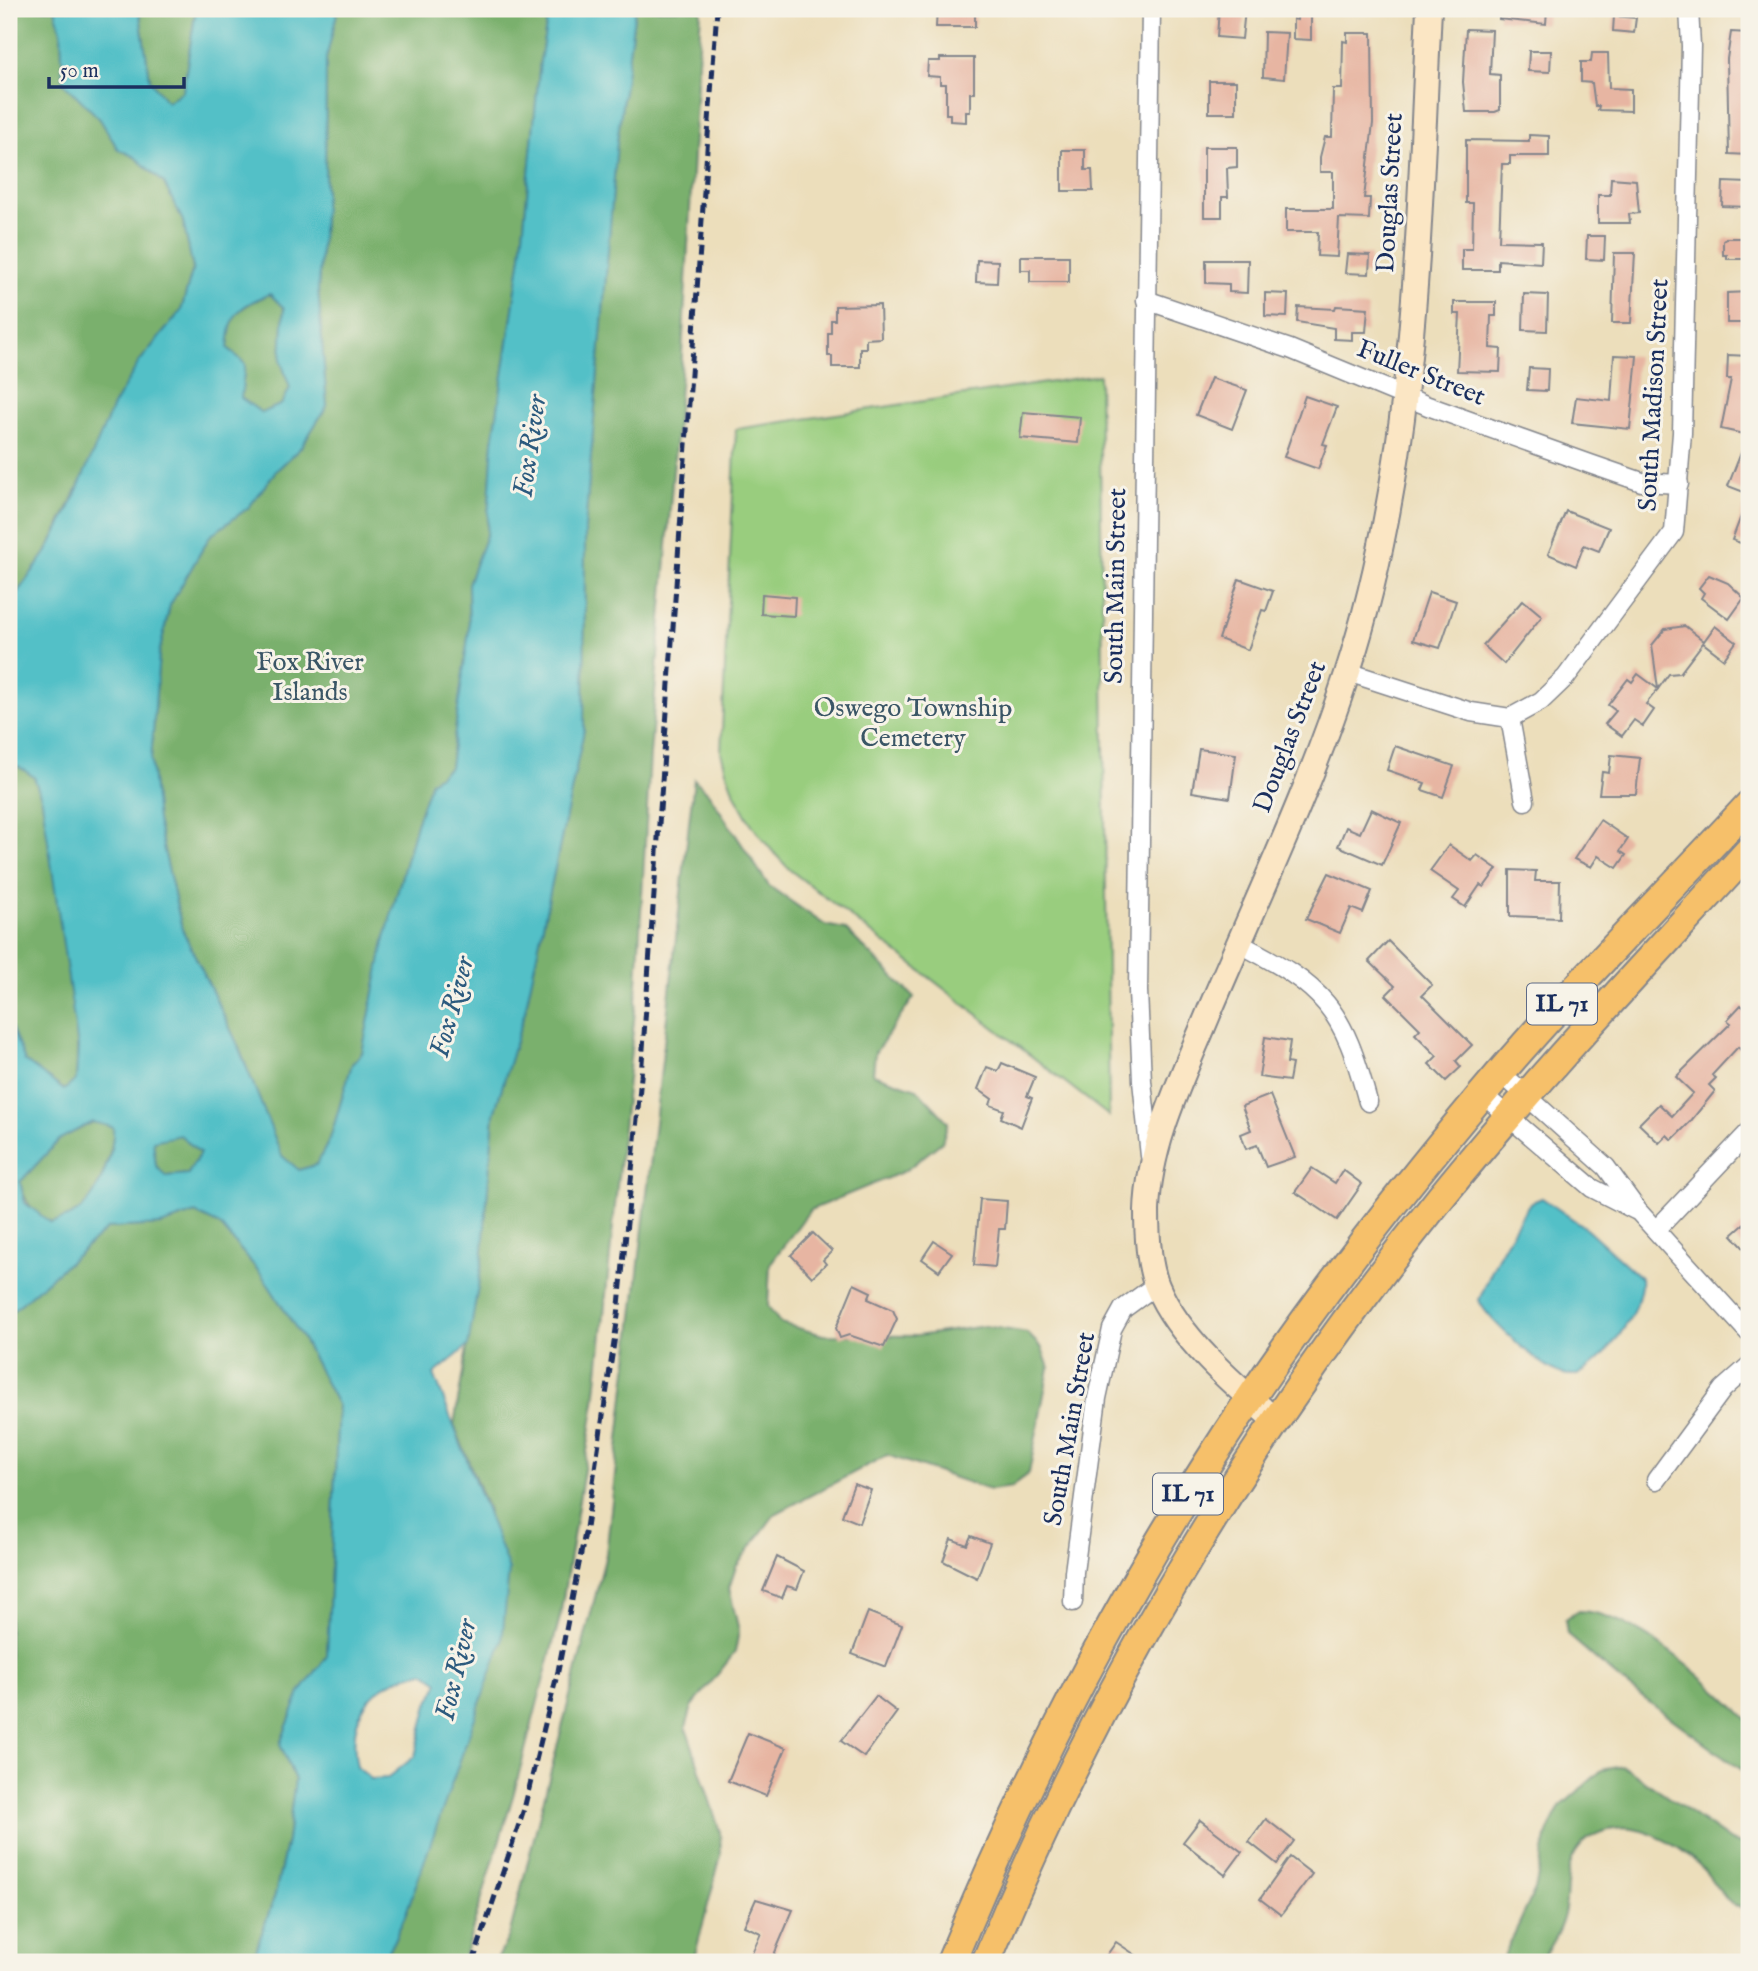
<svg xmlns="http://www.w3.org/2000/svg" width="1758" height="1971" viewBox="0 0 1758 1971" font-family="'IM FELL English',serif">
<style>
.green{fill:#99cd7e;stroke:#5a7e6e;stroke-width:2}
.forest{fill:#7ab06d;stroke:#4a7066;stroke-width:2}
.water{fill:#52c0c7;stroke:#367892;stroke-width:2;fill-rule:evenodd}
.building{fill:#e7b5a2}
.lines{fill:none;stroke-linecap:round;stroke-linejoin:round}
.street-casing{stroke:#84868c;stroke-width:21}
.secondary-casing{stroke:#84868c;stroke-width:28}
.primary-casing{stroke:#84868c;stroke-width:32}
.street{stroke:#fff;stroke-width:18}
.secondary{stroke:#fbe6c4;stroke-width:24}
.primary{stroke:#f6c06b;stroke-width:28}
.rail{stroke:#1b2f5e;stroke-width:5;stroke-dasharray:10 5;stroke-linecap:butt}
.labels{text-anchor:middle;dominant-baseline:central;stroke-width:6;stroke-linejoin:round;paint-order:stroke}
.shield{fill:#f7f3e8;stroke:#5d6a87;stroke-width:2}
.shield-label{font-size:24px;font-weight:bold;fill:#1b2f5e}
.street-label{font-size:26px;fill:#1b2f5e;stroke:#f7f3e8}
.park-label{font-size:26px;fill:#3a5666;stroke:#f7f3e8}
.water-label{font-size:28px;font-style:italic;fill:#2c5a7e;stroke:#f7f3e8}
</style>
<rect width="100%" height="100%" fill="#f7f3e8"/>
<filter id="ink" filterUnits="userSpaceOnUse"><feTurbulence type="fractalNoise" baseFrequency=".0143" numOctaves="2"/><feDisplacementMap in="SourceGraphic" scale="14" xChannelSelector="R" yChannelSelector="G"/><feConvolveMatrix kernelMatrix="1 2 1 2 8 2 1 2 1" color-interpolation-filters="sRGB"/></filter>
<filter id="wash" filterUnits="userSpaceOnUse"><feTurbulence type="fractalNoise" baseFrequency=".00686" numOctaves="4" result="noise"/><feDisplacementMap in="SourceGraphic" scale="28" xChannelSelector="R" yChannelSelector="G"/><feGaussianBlur stdDeviation="1.57" result="paint"/><feColorMatrix in="noise" values="0 0 0 0 0 0 0 0 0 0 0 0 0 0 0 0 0 1.4 0 .05"/><feComposite in="paint" operator="in"/></filter>
<g filter="url(#wash)">
<rect width="100%" height="100%" fill="#ecdebb"/>
<path class="green" d="M1099 375 1109 1116 790 870C754 833 733 803 721 752L736 429Z"/>
<g class="forest">
<polygon points="9,9 55,9 61,30 63,82 100,119 118,149 135,157 164,183 183,221 193,268 181,311 139,362 46,553 14,597 9,598"/>
<polygon points="139,9 196,9 183,91 167,102 150,80"/>
<polygon points="338,9 549,9 540,61 521,256 493,442 487,533 468,584 469,630 450,767 431,781 416,824 384,942 362,1053 352,1064 330,1139 316,1165 298,1170 282,1156 236,1041 182,929 157,820 151,760 159,654 170,605 210,536 249,507 275,472 301,447 327,406 318,289 325,192 326,59"/>
<polygon points="635,9 701,9 681,373 650,755 636,1001 595,1402 560,1617 513,1796 464,1957 462,1962 384,1962 405,1916 445,1798 488,1510 454,1424 482,1262 494,1114 525,1011 584,730 585,528 617,142"/>
<path d="M270 294 284 308 281 361 290 388 282 404 262 413 241 398 245 364 228 348C231 311 237 309 270 294Z"/>
<path d="M18 766 34 777 42 800C56 886 83 995 76 1080L65 1090 25 1062 9 1022V773Z"/>
<polygon points="694,779 709,794 769,886 825,925 845,929 914,997 875,1053 873,1074 917,1089 948,1122 942,1142 905,1171 810,1210 770,1264 768,1306 780,1323 823,1335 917,1336 985,1326 1027,1333 1042,1348 1049,1368 1029,1473 1012,1487 990,1490 887,1455 775,1514 736,1567 729,1588 739,1631 735,1652 692,1707 686,1727 720,1832 721,1855 693,1962 496,1962 509,1936 606,1554"/>
<path d="M93 1122 114 1126C114 1150 98 1198 77 1212 70 1217 60 1220 52 1223 32 1212 25 1203 20 1182L60 1139Z"/>
<polygon points="180,1134 200,1153 188,1174 166,1176 156,1166 153,1140"/>
<polygon points="195,1213 220,1225 262,1275 303,1339 338,1406 327,1656 300,1693 280,1744 295,1780 287,1841 275,1895 252,1962 9,1962 9,1314 108,1228 161,1225"/>
<path d="M1578 1611C1636 1612 1709 1682 1749 1721V1775L1627 1686 1567 1634 1565 1620Z"/>
<path d="M1623 1766 1731 1841 1749 1846V1912C1724 1901 1723 1895 1707 1874 1689 1850 1645 1824 1615 1829 1599 1831 1585 1838 1576 1852 1565 1869 1568 1890 1565 1909 1562 1929 1550 1946 1540 1962H1501L1535 1890 1547 1833 1560 1807 1602 1770Z"/>
</g>
<g class="water">
<path d="M55 9H139L150 80 167 102 183 91 196 9H338L326 59 325 192 318 289 327 406 301 447 275 472 249 507 210 536 170 605 159 654 151 760 157 820 182 929 236 1041 282 1156 299 1170 316 1165 330 1139 352 1064 362 1053 384 942 416 824 431 781 450 767 469 630 468 584 487 533 493 442 521 256 540 61 549 9H635L617 142 585 528 584 730 525 1011 494 1114 482 1262 468 1346 434 1374 509 1570 502 1641 405 1916 384 1962H252L275 1895 287 1841 295 1780 280 1744 300 1693 327 1656 338 1406 303 1339 262 1275 220 1225 195 1213 161 1225 108 1228 9 1314V1022L25 1061 64 1090 76 1080 78 1047 42 800 34 777 18 766 9 773V598L14 597 46 553 69 509 113 406 139 362 181 311 193 268 183 221 164 183 135 157 118 149 100 119 63 82 61 30ZM270 294 284 308 281 361 290 388 282 404 262 413 241 398 245 364 228 348C231 313 237 307 270 294ZM92 1122 113 1127C115 1150 98 1199 77 1212 70 1217 60 1220 51 1223L25 1203 20 1182 60 1139ZM180 1135 200 1153 188 1174 166 1176 156 1166 153 1141ZM424 1672 439 1682 428 1704 415 1756 388 1778 371 1779 357 1767C346 1714 371 1681 424 1672Z"/>
<path d="M1542 1198 1587 1229 1641 1278C1644 1309 1604 1363 1577 1375 1569 1375 1562 1375 1555 1371 1536 1361 1486 1319 1479 1300L1497 1259 1525 1210 1530 1203Z"/>
</g>
<g id="blocks">
<g class="building">
<polygon points="937,9 975,9 975,27 936,27"/>
<polygon points="1219,9 1245,9 1242,39 1217,37"/>
<polygon points="1298,9 1311,9 1311,40 1293,39 1293,19 1297,20"/>
<polygon points="1499,9 1547,9 1546,24 1499,19"/>
<polygon points="1614,16 1636,18 1634,33 1613,31"/>
<polygon points="1466,29 1492,30 1490,74 1500,75 1500,110 1495,112 1466,112 1463,82"/>
<polygon points="1264,32 1287,33 1284,79 1263,77"/>
<polygon points="1731,32 1749,33 1749,155 1729,154 1727,59"/>
<polygon points="1347,33 1372,33 1373,123 1364,198 1370,198 1369,219 1339,218 1337,257 1317,256 1318,232 1286,232 1286,209 1333,209 1333,172 1320,172 1320,157 1325,137 1332,137 1333,89 1342,89 1343,41 1347,42"/>
<polygon points="1529,51 1551,51 1550,72 1528,71"/>
<polygon points="1592,53 1608,53 1609,88 1631,89 1631,111 1598,110 1599,106 1595,106 1592,83 1581,82 1581,62 1591,62"/>
<polygon points="940,58 974,58 974,93 970,93 970,112 966,112 966,122 950,121 950,114 946,114 946,84 940,84 940,77 927,76 928,61 940,61"/>
<rect x="1209" y="81" width="27" height="32"/>
<polygon points="1529,135 1549,136 1549,156 1510,156 1510,164 1502,164 1499,241 1542,242 1541,263 1498,260 1498,270 1462,270 1462,249 1472,249 1473,203 1466,203 1466,140 1529,141"/>
<polygon points="1204,147 1237,147 1237,167 1227,168 1228,197 1222,197 1222,217 1204,217"/>
<polygon points="1062,150 1085,150 1085,170 1092,170 1093,191 1062,191"/>
<polygon points="1611,178 1636,180 1639,213 1629,214 1630,223 1598,223 1598,195 1610,195"/>
<polygon points="1723,182 1749,183 1749,207 1722,206"/>
<polygon points="1587,236 1605,236 1604,260 1586,259"/>
<polygon points="1727,238 1749,238 1749,259 1727,259 1727,255 1723,255 1723,241"/>
<polygon points="1614,253 1635,253 1631,323 1612,323"/>
<polygon points="1347,254 1370,255 1369,274 1345,273"/>
<polygon points="1021,256 1069,256 1069,282 1030,282 1030,270 1021,270"/>
<polygon points="977,260 998,261 997,283 976,282"/>
<polygon points="1206,260 1248,260 1247,293 1229,292 1229,284 1206,283"/>
<polygon points="1749,292 1749,323 1727,323 1727,293"/>
<polygon points="1265,293 1288,294 1287,317 1265,316"/>
<polygon points="1524,294 1548,295 1547,331 1523,330"/>
<polygon points="1454,302 1496,302 1496,316 1491,316 1490,348 1501,349 1500,372 1457,371 1460,314 1454,314"/>
<polygon points="880,305 881,338 866,339 866,348 860,348 860,367 832,367 832,356 828,356 828,333 831,333 831,320 835,320 835,306"/>
<polygon points="1336,306 1368,308 1366,332 1352,332 1352,340 1334,339 1334,328 1297,322 1298,307 1335,309"/>
<polygon points="1614,355 1637,356 1630,429 1572,423 1576,397 1611,401"/>
<polygon points="1728,355 1749,356 1749,494 1728,486 1748,435 1721,429 1731,379 1727,379"/>
<polygon points="1529,368 1548,369 1547,391 1527,390"/>
<polygon points="1211,378 1247,390 1232,429 1196,415"/>
<polygon points="1305,396 1337,407 1323,444 1327,445 1318,469 1284,457"/>
<polygon points="1023,412 1080,417 1078,443 1020,438"/>
<polygon points="1748,498 1749,498 1749,546 1732,540"/>
<polygon points="1566,511 1609,528 1599,551 1584,545 1576,566 1548,554"/>
<polygon points="1709,575 1728,583 1744,598 1729,619 1701,598 1704,593 1699,588"/>
<polygon points="1239,579 1273,591 1266,611 1262,610 1248,650 1219,639"/>
<polygon points="1429,592 1456,601 1440,648 1413,640"/>
<polygon points="762,594 795,597 794,616 761,614"/>
<polygon points="1523,600 1542,616 1504,664 1483,645"/>
<polygon points="1685,626 1704,641 1715,626 1736,642 1724,659 1703,643 1680,673 1669,674 1658,689 1652,645 1665,629"/>
<polygon points="1638,674 1658,689 1646,704 1654,710 1643,726 1634,720 1622,736 1605,724 1616,711 1608,705 1628,679 1632,682"/>
<polygon points="1395,746 1454,766 1443,797 1422,790 1425,783 1387,770"/>
<polygon points="1199,749 1236,754 1230,798 1192,792"/>
<polygon points="1611,755 1640,758 1636,794 1599,794 1602,772 1609,773"/>
<polygon points="1371,809 1401,823 1382,865 1338,846 1346,827 1360,833"/>
<polygon points="1600,820 1628,839 1620,851 1626,855 1617,868 1598,856 1591,867 1574,859"/>
<polygon points="1449,845 1472,861 1477,855 1497,869 1484,887 1480,885 1465,907 1453,899 1459,891 1430,871"/>
<polygon points="1510,870 1536,871 1535,881 1560,881 1559,918 1510,916"/>
<polygon points="1329,873 1372,891 1363,913 1351,908 1340,933 1306,919"/>
<polygon points="1388,941 1432,985 1422,995 1472,1045 1456,1061 1461,1067 1446,1081 1429,1064 1437,1056 1415,1034 1420,1029 1386,995 1395,986 1369,961"/>
<polygon points="1741,1005 1749,1012 1749,1058 1738,1047 1712,1075 1716,1078 1709,1085 1715,1091 1690,1122 1672,1140 1667,1135 1659,1143 1639,1124 1659,1104 1672,1116 1693,1093 1676,1077 1731,1023 1727,1020"/>
<polygon points="1265,1037 1290,1041 1287,1063 1292,1064 1289,1081 1259,1077"/>
<polygon points="1002,1063 1035,1077 1027,1096 1032,1098 1021,1127 1001,1118 1004,1110 990,1105 992,1099 978,1089 987,1067 998,1071"/>
<polygon points="1270,1095 1295,1157 1266,1167 1257,1145 1246,1149 1241,1134 1251,1130 1242,1106"/>
<polygon points="1312,1168 1335,1183 1343,1170 1362,1184 1337,1220 1295,1192"/>
<polygon points="980,1199 1007,1201 1005,1229 999,1229 995,1267 974,1265"/>
<polygon points="1749,1220 1749,1254 1732,1235"/>
<polygon points="813,1233 832,1251 823,1260 826,1264 812,1277 791,1255"/>
<polygon points="934,1241 952,1253 939,1271 922,1259"/>
<polygon points="854,1284 871,1292 868,1299 893,1310 897,1319 884,1347 849,1335 840,1338 836,1328"/>
<polygon points="854,1484 871,1490 859,1523 842,1516"/>
<polygon points="971,1536 990,1543 977,1578 943,1561 951,1539 967,1545"/>
<polygon points="777,1557 804,1571 797,1589 787,1586 782,1598 763,1591"/>
<polygon points="868,1612 902,1625 886,1667 852,1654"/>
<polygon points="876,1696 897,1712 864,1757 841,1741"/>
<polygon points="748,1733 786,1748 766,1796 728,1781"/>
<polygon points="1266,1819 1294,1841 1277,1864 1249,1842"/>
<polygon points="1200,1820 1242,1852 1225,1875 1183,1842"/>
<polygon points="1290,1857 1312,1874 1281,1915 1260,1899"/>
<polygon points="756,1899 793,1910 771,1962 748,1962 761,1933 744,1926"/>
<polygon points="1116,1942 1146,1962 1102,1962"/>
</g>
</g>
</g>
<g filter="url(#ink)">
<use href="#blocks" fill-opacity="0" stroke="#84868c" stroke-width="2"/>
<g class="lines">
<g class="street-casing">
<g id="street">
<polyline points="1146,300 1290,349 1428,406 1590,464 1642,482 1679,484"/>
<polyline points="1348,672 1471,712 1510,718 1541,701 1566,677 1674,532 1682,433 1691,46 1689,9"/>
<polyline points="1510,718 1525,801"/>
<path d="M1238 943C1325 987 1343 1008 1368 1102"/>
<polyline points="1501,1073 1606,1167 1638,1211 1749,1333"/>
<polyline points="1482,1094 1592,1188 1635,1210"/>
<polyline points="1150,1156 1142,1081 1138,991 1151,9"/>
<polyline points="1657,1229 1749,1132"/>
<polyline points="1656,1480 1723,1389 1749,1366"/>
<polyline points="1073,1602 1074,1572 1097,1398 1112,1329 1123,1309 1156,1285"/>
</g>
</g>
<g class="secondary-casing">
<path id="secondary" d="M1276 1421C1234 1385 1178 1337 1157 1286 1148 1264 1147 1233 1147 1211 1149 1141 1184 1074 1210 1010 1257 899 1310 789 1347 674 1417 458 1418 233 1429 9"/>
</g>
<g class="primary-casing">
<g id="primary">
<path d="M951 1962C1022 1790 1107 1620 1208 1463 1290 1333 1385 1210 1484 1092 1568 992 1661 900 1749 805"/>
<path d="M986 1962C1099 1687 1254 1429 1441 1197 1538 1077 1645 965 1749 851"/>
</g>
</g>
<use href="#street" class="street"/>
<use href="#secondary" class="secondary"/>
<use href="#primary" class="primary"/>
<polyline class="rail" points="473,1962 524,1809 558,1671 586,1528 618,1316 641,1077 717,9"/>
</g>
</g>
<g class="labels">
<g class="shield">
<rect x="1527" y="983.5" width="70" height="41" rx="5"/>
<rect x="1153" y="1473.5" width="70" height="41" rx="5"/>
</g>
<g class="shield-label">
<text x="1562" y="1004">IL 71</text>
<text x="1188" y="1494">IL 71</text>
</g>
<g class="street-label">
<text transform="translate(1390 193) rotate(-87)">Douglas Street</text>
<text transform="translate(1421 373) rotate(22)">Fuller Street</text>
<text transform="translate(1654 395) rotate(-87)">South Madison Street</text>
<text transform="translate(1116 586) rotate(-89)">South Main Street</text>
<text transform="translate(1290 737) rotate(-69)">Douglas Street</text>
<text transform="translate(1070 1429) rotate(-80)">South Main Street</text>
</g>
<g class="park-label">
<text x="310" y="662">Fox River<tspan x="310" dy="30">Islands</tspan></text>
<text x="913" y="708">Oswego Township<tspan x="913" dy="30">Cemetery</tspan></text>
</g>
<g class="water-label">
<text transform="translate(531 446) rotate(-82)">Fox River</text>
<text transform="translate(453 1007) rotate(-75)">Fox River</text>
<text transform="translate(457 1670) rotate(-77)">Fox River</text>
</g>
</g>
<rect width="1758" height="1971" fill="none" stroke="#f7f3e8" stroke-width="35"/>
<path d="M49 77v10h135v-10" fill="none" stroke="#1b2f5e" stroke-width="3.5"/>
<text x="60" y="77" font-size="21" fill="#1b2f5e" stroke="#f7f3e8" stroke-width="5" paint-order="stroke">50 m</text>
</svg>
